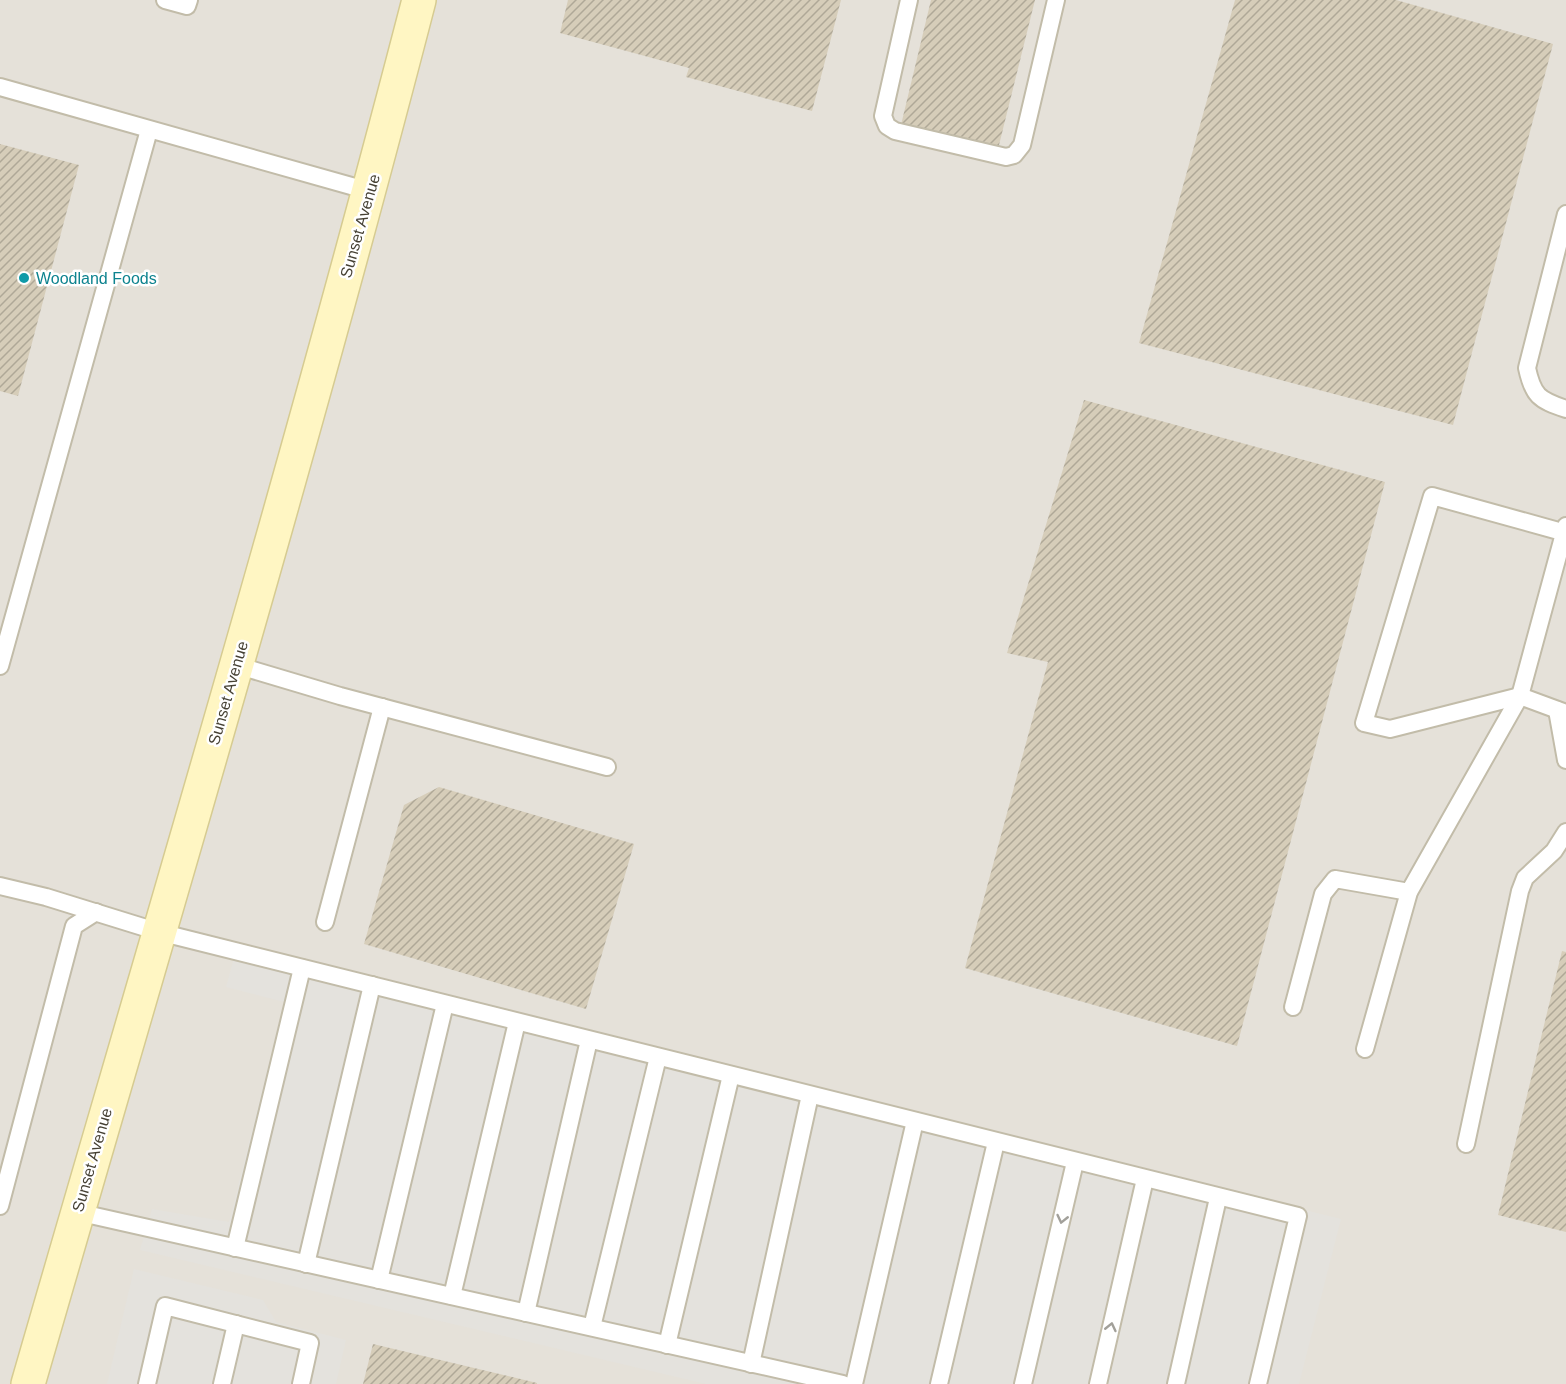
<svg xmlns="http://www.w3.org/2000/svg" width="1566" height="1384" viewBox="0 0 1566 1384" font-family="Helvetica,sans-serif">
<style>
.industrial{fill:#e5e1d9}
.parking{fill:#e4e2dd}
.building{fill:url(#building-hatch)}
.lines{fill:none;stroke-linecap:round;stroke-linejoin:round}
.lane-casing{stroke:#c2bca9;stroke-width:20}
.secondary-casing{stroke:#d6cb91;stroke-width:36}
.lane{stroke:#fff;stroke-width:16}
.secondary{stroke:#fff6c3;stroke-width:33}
.oneway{stroke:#a2a09a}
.culture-dot{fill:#0f9aa8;stroke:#fff;stroke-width:2}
.labels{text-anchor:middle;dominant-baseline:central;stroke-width:5;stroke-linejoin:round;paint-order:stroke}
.street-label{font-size:16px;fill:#464134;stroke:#fff}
.culture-label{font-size:16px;fill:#0d838f;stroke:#fff;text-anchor:start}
</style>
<defs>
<pattern id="building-hatch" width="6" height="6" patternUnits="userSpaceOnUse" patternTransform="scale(1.5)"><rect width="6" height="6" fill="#d6cdb9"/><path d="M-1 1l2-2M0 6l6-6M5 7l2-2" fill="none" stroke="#afa897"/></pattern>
</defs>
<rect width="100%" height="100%" fill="#f3f0e4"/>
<rect class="industrial" x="0" y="0" width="1566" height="1384"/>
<g class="parking">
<polygon points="238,943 1341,1219 1299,1384 706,1384 140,1250 152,1209 229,1222 284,1002 226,987"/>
<polygon points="134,1269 263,1300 276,1322 346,1340 336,1384 107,1384"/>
</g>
<g class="building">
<polygon points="568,0 841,0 812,111 686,77 689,68 560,33"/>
<polygon points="931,0 1035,0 998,149 901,125"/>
<polygon points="1235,0 1396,0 1553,44 1453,425 1139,343"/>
<polygon points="0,144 79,165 18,396 0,391"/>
<polygon points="1084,400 1385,482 1237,1046 965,968 1048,662 1007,653"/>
<polygon points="439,787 634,844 586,1009 364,944 404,805"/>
<polygon points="1562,951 1566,952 1566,1232 1498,1215"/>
<polygon points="373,1344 537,1383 537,1384 363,1384"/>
</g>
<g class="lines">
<g class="lane-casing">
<g id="lane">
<polyline points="165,0 187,6 189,0"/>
<polyline points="909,0 883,116 887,126 895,131 1006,157 1014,155 1022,145 1056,0"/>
<polyline points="0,87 369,191"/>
<path d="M1566 214 1527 368C1533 396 1539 400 1566 409"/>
<polyline points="1566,533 1432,496 1364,723 1390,729 1520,696 1566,713"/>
<polyline points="236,665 340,696 607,767"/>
<polyline points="0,666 149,130"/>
<polyline points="1557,710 1566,760"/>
<polyline points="0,886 46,897 159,932 1298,1216 1258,1384"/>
<polyline points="325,922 382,707"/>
<polyline points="1293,1007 1323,894 1335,879 1409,892"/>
<polyline points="1365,1049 1409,892 1520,696 1566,526"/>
<polyline points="1466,1144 1520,891 1525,878 1554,851 1566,832"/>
<polyline points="0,1206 74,926 96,912"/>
<polyline points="77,1212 843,1384"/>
<polyline points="235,1248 302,968"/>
<polyline points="306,1264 372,985"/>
<polyline points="379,1280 445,1004"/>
<polyline points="452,1296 517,1022"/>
<polyline points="526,1313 589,1040"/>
<polyline points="592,1327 658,1057"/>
<polyline points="667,1345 731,1075"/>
<polyline points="751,1364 810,1095"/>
<polyline points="147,1384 165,1306 310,1343 301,1384"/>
<polyline points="222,1384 236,1324"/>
<polyline points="854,1384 915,1121"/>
<polyline points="939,1384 996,1142"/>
<polyline points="1023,1384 1075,1162"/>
<polyline points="1098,1384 1145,1179"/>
<polyline points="1176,1384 1218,1198"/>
</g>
</g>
<g class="secondary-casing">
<path id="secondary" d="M28 1384C161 924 299 464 419 0"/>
</g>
<use href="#lane" class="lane"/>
<use href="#secondary" class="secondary"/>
</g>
<defs><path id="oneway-chevron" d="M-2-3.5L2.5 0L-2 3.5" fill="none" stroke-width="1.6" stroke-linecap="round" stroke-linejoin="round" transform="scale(1.5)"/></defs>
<g class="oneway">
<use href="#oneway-chevron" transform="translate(1062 1219) rotate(103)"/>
<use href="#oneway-chevron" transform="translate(1111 1327) rotate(-77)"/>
</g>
<circle class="culture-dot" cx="24" cy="278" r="6"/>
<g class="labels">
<g class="street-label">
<text transform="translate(360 226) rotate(-74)">Sunset Avenue</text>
<text transform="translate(228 693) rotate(-74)">Sunset Avenue</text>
<text transform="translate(92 1160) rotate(-74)">Sunset Avenue</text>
</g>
<g class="culture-label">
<text x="36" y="278">Woodland Foods</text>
</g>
</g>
</svg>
